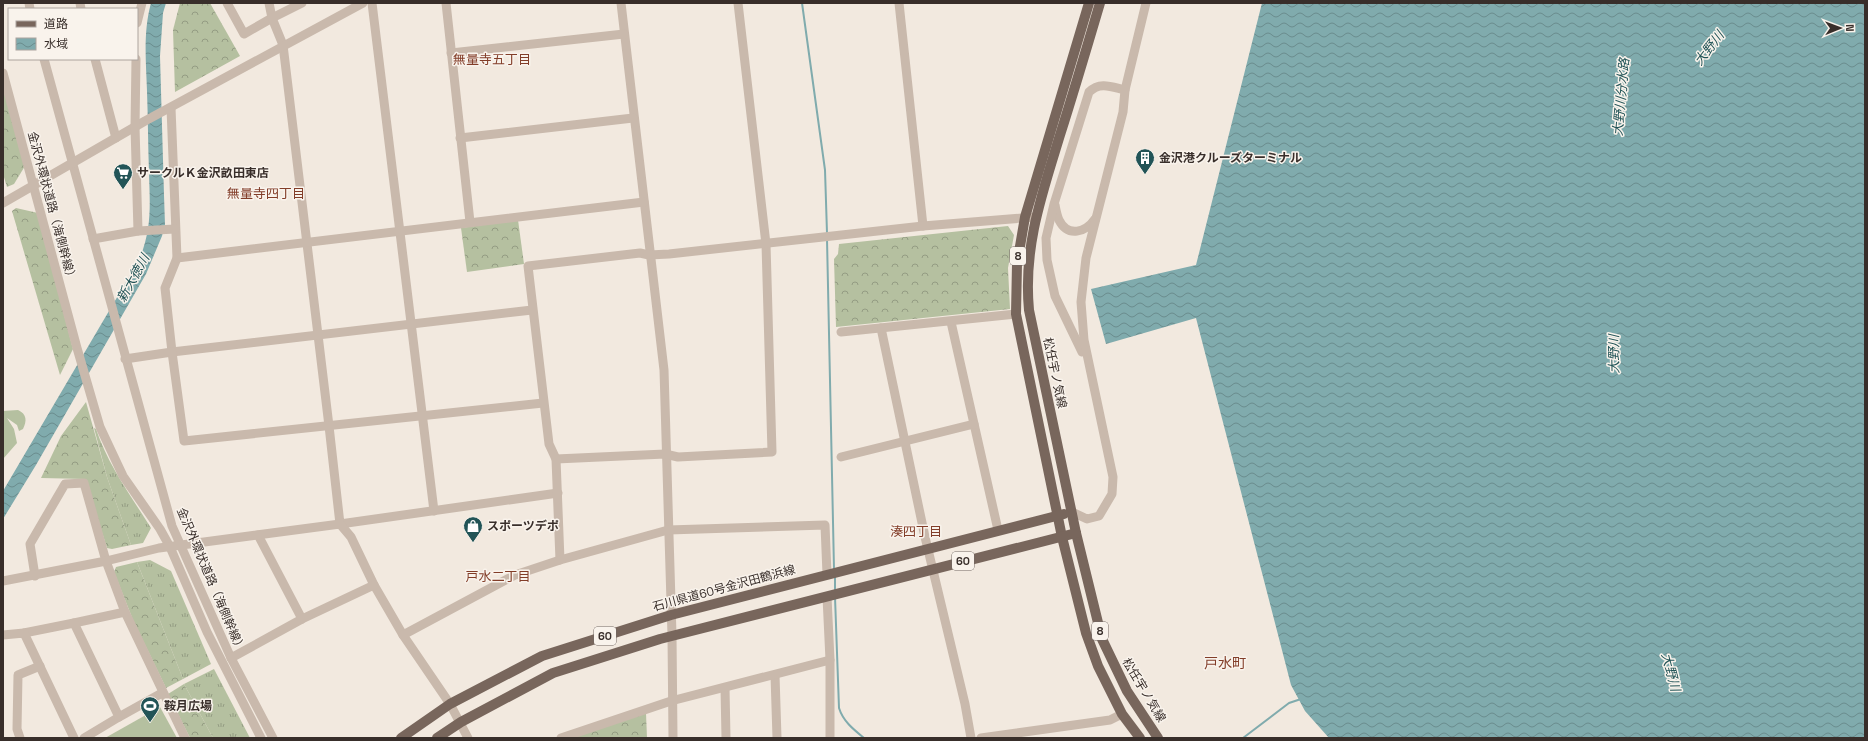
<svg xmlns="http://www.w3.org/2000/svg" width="1868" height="741" viewBox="0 0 1868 741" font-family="'Space Grotesk','Noto Sans JP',sans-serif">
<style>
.grass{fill:url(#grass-tufts)}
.forest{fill:url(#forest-crowns)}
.garden{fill:#b5c0a0}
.water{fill:url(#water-waves)}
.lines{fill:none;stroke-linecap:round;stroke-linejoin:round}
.stream{stroke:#80abad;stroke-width:2}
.minor{stroke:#c9b9ac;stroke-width:9}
.major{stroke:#78665c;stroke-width:10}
.labels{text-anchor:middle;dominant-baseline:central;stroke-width:3;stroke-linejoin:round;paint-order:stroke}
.shield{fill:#f9f3ec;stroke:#726964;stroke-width:1}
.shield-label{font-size:11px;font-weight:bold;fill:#382e2a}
.poi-label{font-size:12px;font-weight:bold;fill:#382e2a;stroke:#f9f3ec;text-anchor:start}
.street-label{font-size:12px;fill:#382e2a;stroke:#f9f3ec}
.water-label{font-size:13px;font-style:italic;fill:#225457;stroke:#f9f3ec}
.neighbourhood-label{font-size:13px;fill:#823d28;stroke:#f9f3ec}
.quarter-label{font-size:14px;fill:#823d28;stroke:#f9f3ec}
</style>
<defs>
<pattern id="grass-tufts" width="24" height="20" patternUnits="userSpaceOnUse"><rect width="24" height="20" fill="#b5c0a0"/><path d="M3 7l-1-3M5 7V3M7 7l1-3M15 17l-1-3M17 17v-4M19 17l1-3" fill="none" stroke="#949c83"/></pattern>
<pattern id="forest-crowns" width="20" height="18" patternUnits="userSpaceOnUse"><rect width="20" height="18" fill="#b5c0a0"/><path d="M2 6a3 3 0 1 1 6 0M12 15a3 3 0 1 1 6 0" fill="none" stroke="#949c83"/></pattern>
<pattern id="water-waves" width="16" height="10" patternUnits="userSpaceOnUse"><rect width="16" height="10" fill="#80abad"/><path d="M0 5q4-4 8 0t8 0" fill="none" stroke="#6a8c8d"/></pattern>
</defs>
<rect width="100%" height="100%" fill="#f2e9df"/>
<g class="grass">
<path d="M94 428 96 429C108 465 131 496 151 528L143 543 131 545 107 477Z"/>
<polygon points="150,560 171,571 211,664 183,679 137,562"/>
<polygon points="214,669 250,738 213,738 184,684"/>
</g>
<g class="forest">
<polygon points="180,3 210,3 240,56 175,92 173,30"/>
<polygon points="3,86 25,166 14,184 7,187 3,174"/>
<polygon points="16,208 38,213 73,349 60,375 12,211"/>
<polygon points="518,220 524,264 467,272 461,228"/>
<polygon points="1008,226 1014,235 1008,268 1010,309 836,327 834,259 838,254 839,244"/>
<polygon points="86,402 107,477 131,545 112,549 107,548 85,479 41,478 61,436"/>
<polygon points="137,562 183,679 166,688 133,620 114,572 116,567"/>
<polygon points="184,684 213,738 190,738 168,694"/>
<polygon points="646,713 647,738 570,738"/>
</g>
<g class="garden">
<path d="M18 410C27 414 27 421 23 429L19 431 17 425 7 418 14 429 17 443 3 459V411Z"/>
<polygon points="160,707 177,738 105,738"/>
</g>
<g class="water">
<path d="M151 3H166L163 13 160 56 164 195 165 225 162 236 146 274 36 465 3 519V491L139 260C152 229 150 206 149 173 148 146 148 118 147 91 146 61 143 32 151 3Z"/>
<polygon points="1262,3 1865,3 1865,738 1329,738 1305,711 1291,685 1196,318 1106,344 1091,289 1196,265"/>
</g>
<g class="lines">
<g class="stream">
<polyline points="802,3 825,170 827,233"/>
<polyline points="827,239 834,569"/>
<polyline points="835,577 835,591"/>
<path d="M835 597 839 708C843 721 853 729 864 738"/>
<polyline points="1243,738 1289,703 1301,699"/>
</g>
<g class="minor">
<polyline points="29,3 30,9"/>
<polyline points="80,3 81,9"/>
<polyline points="227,3 244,34 272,18 269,3"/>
<polyline points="302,3 272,18 283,45 329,426 340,524 558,493"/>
<polyline points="372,3 434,511"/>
<polyline points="446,3 470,222"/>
<polyline points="621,3 664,370 672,635 673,738"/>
<polyline points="899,3 923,226"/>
<polyline points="137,23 142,3"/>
<polyline points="451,53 624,34"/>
<polyline points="44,59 172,526 231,658 273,738"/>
<polyline points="95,59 116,138"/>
<polyline points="3,73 77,348 100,427 123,476 160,529 170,547 207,632 261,738"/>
<polyline points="171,108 177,258 165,288 172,352 532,310"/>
<polyline points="460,138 633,118"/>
<polyline points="3,203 145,121 363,3"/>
<path d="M1055 205C1056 210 1057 216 1059 220 1068 238 1086 232 1095 219"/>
<polyline points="138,231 175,229"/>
<polyline points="93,239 138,231 135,127 136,59"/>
<polyline points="177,258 644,202"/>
<polyline points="951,322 998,530"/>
<polyline points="881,328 925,537 965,704 971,738"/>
<polyline points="841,332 1016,314"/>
<path d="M1082 352 1055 296 1047 260 1046 238 1054 204 1089 92C1100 81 1112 87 1125 90"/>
<polyline points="125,359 172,352 184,441 543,403"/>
<polyline points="841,457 974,424"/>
<polyline points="556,459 665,454 678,457 772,452 766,244 738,3"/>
<polyline points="1072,512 1087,519 1099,516 1112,494 1113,477 1084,340 1081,302 1086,258 1123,112 1125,90 1146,3"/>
<polyline points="258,535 302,619"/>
<polyline points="560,560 556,459 549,444 528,266 640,253 649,255 669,254 923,226 1035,217"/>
<polyline points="35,576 30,544 65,484 84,483 106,561 125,612 185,738"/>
<polyline points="3,581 106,561 159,548 340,524 351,537 374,585 403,635 450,704 468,738"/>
<polyline points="827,597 830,660"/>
<polyline points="74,623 125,612"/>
<polyline points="24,633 74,623 119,717 84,738"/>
<polyline points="3,635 24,633 74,738"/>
<polyline points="403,635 515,575 560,560 668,530 825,525 827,574"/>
<polyline points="231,658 302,619 374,585"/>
<polyline points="775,675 777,738"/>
<polyline points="725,688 726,738"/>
<polyline points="119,717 162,693"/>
<polyline points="20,738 17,729 18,675 40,666"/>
<polyline points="561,738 671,701 830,660 830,738"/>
<polyline points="981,738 1110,720 1122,714"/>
</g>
<g class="major">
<polyline points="1089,3 1025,217 1017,264 1016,314 1062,537 1086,633 1098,666 1122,714 1140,738"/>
<path d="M1100 3C1087 47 1074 91 1060 135 1042 194 1023 247 1029 310L1076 533 1102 639 1127 691 1158 738"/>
<polyline points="401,738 450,704 542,656 671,615 1064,514"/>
<polyline points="437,738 461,722 553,673 660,639 1076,533"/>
</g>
</g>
<defs>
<g id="building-pin" transform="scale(1)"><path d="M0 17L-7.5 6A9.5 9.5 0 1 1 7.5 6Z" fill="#225457" stroke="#f9f3ec"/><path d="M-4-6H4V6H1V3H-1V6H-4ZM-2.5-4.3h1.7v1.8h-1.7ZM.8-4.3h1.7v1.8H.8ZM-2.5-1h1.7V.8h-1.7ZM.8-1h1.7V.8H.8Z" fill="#fff"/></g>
<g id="supermarket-pin" transform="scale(1)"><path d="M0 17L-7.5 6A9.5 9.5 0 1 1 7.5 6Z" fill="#225457" stroke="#f9f3ec"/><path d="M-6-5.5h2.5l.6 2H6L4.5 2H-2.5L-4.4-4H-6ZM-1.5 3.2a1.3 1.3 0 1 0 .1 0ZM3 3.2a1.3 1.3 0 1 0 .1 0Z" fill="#fff"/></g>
<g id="shop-pin" transform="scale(1)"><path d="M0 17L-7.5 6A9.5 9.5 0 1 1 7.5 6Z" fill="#225457" stroke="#f9f3ec"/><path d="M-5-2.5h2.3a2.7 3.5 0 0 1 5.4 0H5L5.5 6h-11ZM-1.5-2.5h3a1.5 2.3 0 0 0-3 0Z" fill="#fff"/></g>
<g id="stadium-pin" transform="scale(1)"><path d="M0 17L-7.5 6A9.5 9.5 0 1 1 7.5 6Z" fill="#225457" stroke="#f9f3ec"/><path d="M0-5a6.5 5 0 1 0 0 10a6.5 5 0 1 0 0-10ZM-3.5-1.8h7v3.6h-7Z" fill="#fff"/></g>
</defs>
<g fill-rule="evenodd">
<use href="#building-pin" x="1145" y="158"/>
<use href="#supermarket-pin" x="123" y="173"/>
<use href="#shop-pin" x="473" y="526"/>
<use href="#stadium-pin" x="150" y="706"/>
</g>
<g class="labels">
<g class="shield">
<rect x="1010" y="247" width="16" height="18" rx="3"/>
<rect x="952" y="552" width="22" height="18" rx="3"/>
<rect x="1092" y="622" width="16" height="18" rx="3"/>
<rect x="594" y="627" width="22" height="18" rx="3"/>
</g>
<g class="shield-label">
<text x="1018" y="256">8</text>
<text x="963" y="561">60</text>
<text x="1100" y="631">8</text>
<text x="605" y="636">60</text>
</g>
<g class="poi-label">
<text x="1159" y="158">金沢港クルーズターミナル</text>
<text x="137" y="173">サークルＫ金沢畝田東店</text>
<text x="487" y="526">スポーツデポ</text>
<text x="164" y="706">鞍月広場</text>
</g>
<g class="street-label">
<text transform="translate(52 207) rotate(75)">金沢外環状道路（海側幹線）</text>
<text transform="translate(1055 373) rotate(78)">松任宇ノ気線</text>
<text transform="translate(211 580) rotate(67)">金沢外環状道路（海側幹線）</text>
<text transform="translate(724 588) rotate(-15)">石川県道60号金沢田鶴浜線</text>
<text transform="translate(1144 690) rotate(59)">松任宇ノ気線</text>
</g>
<g class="water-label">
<text transform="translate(1709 48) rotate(-52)">大野川</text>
<text transform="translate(1621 97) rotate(-85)">大野川分水路</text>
<text transform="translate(133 278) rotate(-61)">新大徳川</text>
<text transform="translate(1614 354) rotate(-91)">大野川</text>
<text transform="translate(1671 672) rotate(75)">大野川</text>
</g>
<g class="neighbourhood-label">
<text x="492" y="59">無量寺五丁目</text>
<text x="266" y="193">無量寺四丁目</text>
<text x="916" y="531">湊四丁目</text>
<text x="498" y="576">戸水二丁目</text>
</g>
<g class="quarter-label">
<text x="1225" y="663">戸水町</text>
</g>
</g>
<rect width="1868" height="741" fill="none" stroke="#382e2a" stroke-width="8"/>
<rect x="8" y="8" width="130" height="52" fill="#f9f3ec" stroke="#aca49e"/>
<rect x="16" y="21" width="20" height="6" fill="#78665c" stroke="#aca49e"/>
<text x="44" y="28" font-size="12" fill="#382e2a">道路</text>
<rect x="16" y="38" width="20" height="12" fill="url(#water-waves)" stroke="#aca49e"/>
<text x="44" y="48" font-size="12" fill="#382e2a">水域</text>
<g transform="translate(1840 28) rotate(89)" stroke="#f9f3ec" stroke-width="3" paint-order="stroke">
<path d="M0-3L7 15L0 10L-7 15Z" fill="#382e2a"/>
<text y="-6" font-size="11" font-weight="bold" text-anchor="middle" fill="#382e2a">N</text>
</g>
</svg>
